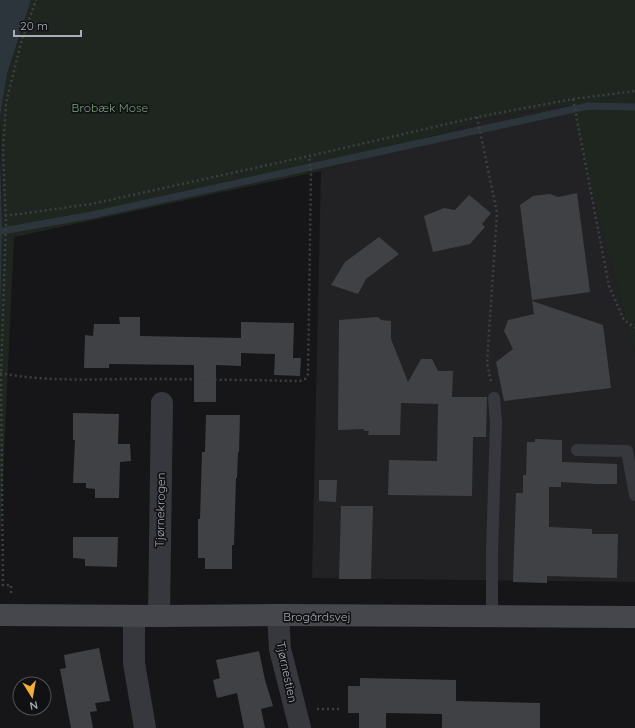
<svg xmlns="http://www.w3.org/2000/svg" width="635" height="728" viewBox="0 0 635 728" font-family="Quicksand,sans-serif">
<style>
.built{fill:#222225}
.green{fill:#1e261f}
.water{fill:#2c353c}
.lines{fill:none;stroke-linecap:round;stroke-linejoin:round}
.stream{stroke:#2c353c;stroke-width:7}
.building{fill:#404145}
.path{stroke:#3d3f44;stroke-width:2.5;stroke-dasharray:2 3;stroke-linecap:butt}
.lane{stroke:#37383d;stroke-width:12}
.street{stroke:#37383d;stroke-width:22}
.secondary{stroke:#45474d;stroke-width:22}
.labels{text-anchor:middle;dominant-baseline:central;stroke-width:3.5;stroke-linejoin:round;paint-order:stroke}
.park-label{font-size:12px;fill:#7fa381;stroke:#111113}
.street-label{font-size:12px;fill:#a8adb8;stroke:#111113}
</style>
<rect width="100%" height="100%" fill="#161618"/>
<polygon class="built" points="570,105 635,353 635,582 312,578 321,171 490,118"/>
<polygon class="green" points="31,0 635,0 635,353 569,105 490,118 321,171 14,237 0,543 0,326 2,231 0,117 7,74"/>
<g class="water">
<polygon points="0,0 31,0 7,74 0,117"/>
<polygon points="0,147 2,231 0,326"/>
</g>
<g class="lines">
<polyline class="stream" points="2,231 92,215 588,106 635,107"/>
</g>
<g class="building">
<polygon points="577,193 590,292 532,300 520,205 533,196 550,194 558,197"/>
<polygon points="469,195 491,213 482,224 485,227 470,244 433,252 424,216 444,208 455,210"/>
<polygon points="379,237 399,254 366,279 358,294 331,285 345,262"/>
<polygon points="532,301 603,325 611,388 504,401 496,362 513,349 504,331 508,320 534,314"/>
<polygon points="119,317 140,317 140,336 241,338 241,322 294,323 293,358 301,358 300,376 274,375 275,354 241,353 241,366 216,365 216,402 194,402 194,365 109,364 109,368 84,368 85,335 93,336 94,324 120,324"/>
<polygon points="378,317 381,320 391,321 391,339 408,382 421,359 432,359 438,371 453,371 452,397 487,397 486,437 473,437 472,496 388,495 389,460 437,461 438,404 401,403 400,435 368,435 369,431 364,431 364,429 338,430 339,320"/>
<polygon points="73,413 119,414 118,444 130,444 131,461 120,462 119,498 95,498 95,489 86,488 86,483 73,483 75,440 73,440"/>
<polygon points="206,415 240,415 239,452 238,452 237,478 236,478 234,545 232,545 232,569 205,569 205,558 198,558 198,519 200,519 202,452 205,452"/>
<polygon points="535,439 562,440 562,462 617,464 617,484 596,484 561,482 561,487 549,487 549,527 592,529 592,534 618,534 617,578 547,576 547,583 513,582 516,493 523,493 523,475 526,475 527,442 535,442"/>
<polygon points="319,480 337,480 336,502 319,501"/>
<polygon points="341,506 373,506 371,579 339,579"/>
<polygon points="73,537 118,537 117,567 85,566 85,559 73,558"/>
<polygon points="99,648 110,701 95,703 97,711 90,712 93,728 71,728 60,669 66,668 64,655"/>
<polygon points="259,651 265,680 273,706 261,709 265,728 244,728 237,693 217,698 213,680 220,678 216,660"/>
<polygon points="360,678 456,680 456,701 540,703 540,728 442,728 442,714 386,713 386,728 359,728 359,713 348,713 348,686 360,686"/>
</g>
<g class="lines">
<g class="path">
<polyline points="573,99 609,286 624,320 635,328"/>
<polyline points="477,117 497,213 487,363 491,382"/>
<polyline points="5,216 91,204 309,156 477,117 573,99 635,91"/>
<path d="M0 373C45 382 91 379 136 379 191 379 246 380 300 381L305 379 308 374 311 172 309 156"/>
<polyline points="11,593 11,585 3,585 1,374 6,223 3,152 6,103 21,43 36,0"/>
<polyline points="317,709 339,709"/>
</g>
<g class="lane">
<polyline points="577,450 627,451 635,495"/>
<polyline points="492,617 492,551 496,423 494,398"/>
</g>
<g class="street">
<polyline points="278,615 280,649 300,728"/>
<polyline points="134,616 134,663 145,728"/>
<polyline points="159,616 162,403"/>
</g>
<polyline class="secondary" points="0,615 159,616 278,615 635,617"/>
</g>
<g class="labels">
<g class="park-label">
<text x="110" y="107">Brobæk Mose</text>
</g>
<g class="street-label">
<text transform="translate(160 510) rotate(-89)">Tjørnekrogen</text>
<text x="317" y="616">Brogårdsvej</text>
<text transform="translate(287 672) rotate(78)">Tjørnestien</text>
</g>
</g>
<g transform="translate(32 696) rotate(169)"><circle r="19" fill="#111113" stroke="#4d4f55"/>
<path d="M0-3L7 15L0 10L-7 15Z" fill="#f2b134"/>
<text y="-6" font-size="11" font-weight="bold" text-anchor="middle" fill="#a8adb8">N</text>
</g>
<path d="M14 30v6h67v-6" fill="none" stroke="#a8adb8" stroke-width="2"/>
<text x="20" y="30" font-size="12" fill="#a8adb8" stroke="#111113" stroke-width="3" paint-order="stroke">20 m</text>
</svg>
